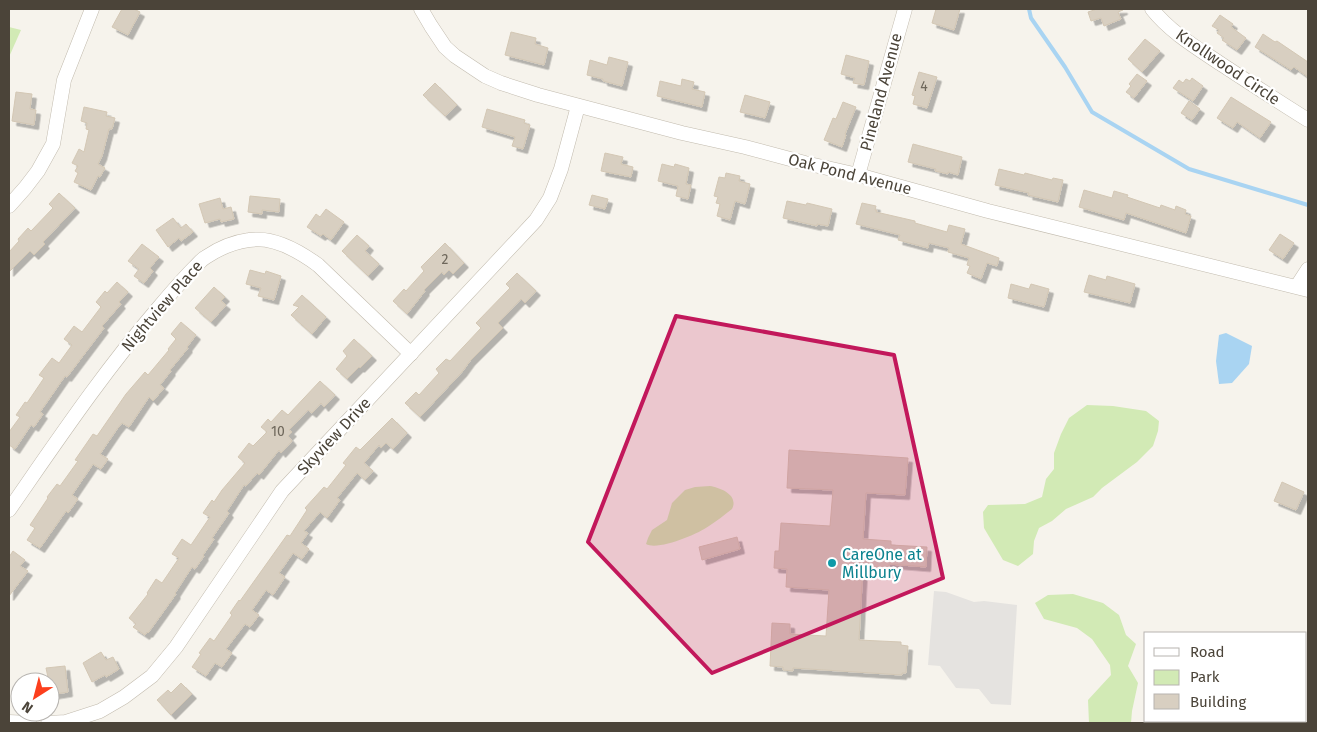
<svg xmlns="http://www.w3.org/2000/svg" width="1317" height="732" viewBox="0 0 1317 732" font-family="'Fira Sans',sans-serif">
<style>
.green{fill:#d2eab5}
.parking{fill:#e5e3e0}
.water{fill:#a9d4f2}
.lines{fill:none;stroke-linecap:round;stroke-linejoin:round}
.stream{stroke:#a9d4f2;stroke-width:4}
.building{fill:#d8cfc1;stroke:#d3c7b4;filter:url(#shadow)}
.minor-casing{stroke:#c2bbae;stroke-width:15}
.minor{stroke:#fff;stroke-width:14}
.marked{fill:#c2185b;fill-opacity:0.2;stroke:#c2185b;stroke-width:4;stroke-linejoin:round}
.culture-dot{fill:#0f9aa8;stroke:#fff;stroke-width:2}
.labels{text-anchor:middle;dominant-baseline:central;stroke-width:4.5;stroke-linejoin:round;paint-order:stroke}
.number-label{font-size:14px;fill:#6e675b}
.street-label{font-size:16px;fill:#4b4439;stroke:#fff}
.culture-label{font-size:16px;fill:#0d838f;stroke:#fff;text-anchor:start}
</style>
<defs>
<filter id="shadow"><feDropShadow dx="4.5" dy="4.5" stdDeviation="0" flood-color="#0004"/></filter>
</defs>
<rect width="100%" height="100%" fill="#f6f3ec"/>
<g class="green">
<polygon points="9,27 21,30 9,57"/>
<polygon points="1087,405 1113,406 1146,411 1159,421 1158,431 1153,446 1137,462 1102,488 1093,497 1066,509 1052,521 1039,528 1034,541 1033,554 1018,566 1003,560 984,528 983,512 988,505 1025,504 1042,497 1046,479 1054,469 1054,453 1061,434 1069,418"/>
<path d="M710 486C721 488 739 495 732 509 724 515 717 521 709 526 698 534 658 551 646 544L648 538 652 530 667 520 672 503 685 490 695 487Z"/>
<polygon points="1073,594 1103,603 1119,615 1126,635 1136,644 1128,666 1138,683 1132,711 1131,723 1089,723 1088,700 1111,675 1110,665 1092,639 1077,628 1044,619 1035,603 1048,595"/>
</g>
<polygon class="parking" points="934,591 946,592 974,602 984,601 1017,605 1011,705 991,704 979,689 956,688 940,666 928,665"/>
<polygon class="water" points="1226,333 1252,346 1249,364 1232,383 1219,384 1216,361 1219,335"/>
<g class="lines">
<polyline class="stream" points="1029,9 1031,18 1065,67 1092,112 1189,169 1308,205"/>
</g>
<g class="building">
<polygon points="122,9 134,9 140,12 128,35 112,27"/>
<polygon points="936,9 960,9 954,30 932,23"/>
<polygon points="1097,9 1123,9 1123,10 1118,12 1121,19 1104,26 1101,18 1091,21 1088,12"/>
<polygon points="1220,15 1233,24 1231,27 1246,38 1237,50 1222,40 1224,38 1217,33 1219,30 1212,26"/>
<polygon points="511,32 536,38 535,44 548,48 544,65 505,55"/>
<polygon points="1263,34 1275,42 1277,41 1308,62 1308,77 1294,67 1291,70 1255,47"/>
<polygon points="1145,39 1160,51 1142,72 1128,59"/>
<polygon points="846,55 869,61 864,85 853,83 855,78 841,74"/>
<polygon points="609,57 628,62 622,86 603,81 603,79 587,75 590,60 607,65"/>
<polygon points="919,72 937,77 927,108 913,104 915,96 912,95"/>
<polygon points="1137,74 1147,81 1134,98 1126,92 1131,86 1129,84"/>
<polygon points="1192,78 1203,86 1193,101 1173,88 1179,80 1183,83 1186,79 1190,81"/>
<polygon points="682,79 694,82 692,89 705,92 702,107 657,96 660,81 681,86"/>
<polygon points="435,83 457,105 445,116 423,95"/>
<polygon points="16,92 32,94 30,109 36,110 34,125 12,121"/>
<polygon points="745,95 770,102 765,118 740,112"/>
<polygon points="1231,97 1271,122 1260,138 1237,122 1233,128 1217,118"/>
<polygon points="1189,101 1200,109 1192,120 1181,113"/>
<polygon points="843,102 856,107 845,134 846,135 842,147 824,140 833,118 836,119"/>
<polygon points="84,107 107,112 106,116 115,118 112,129 109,129 102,156 98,164 105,168 100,177 98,176 91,190 74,182 78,173 75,171 78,166 72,163 79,149 84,152 89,130 86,129 87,123 81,121"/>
<polygon points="487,109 525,120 524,123 530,125 523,149 512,146 515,137 482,127"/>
<polygon points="913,144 962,157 958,175 948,172 948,174 935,171 936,169 908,162"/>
<polygon points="605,153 623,157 621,164 633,167 631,177 601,171"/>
<polygon points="662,164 674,167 675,164 689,168 686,184 691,185 688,199 676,196 678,186 658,181"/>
<polygon points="999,169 1024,175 1025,173 1052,180 1053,178 1063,180 1058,202 1028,195 1029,193 995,185"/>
<polygon points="726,173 740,176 739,181 750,184 745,204 735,201 730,220 717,216 720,204 716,203 718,197 714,196 719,177 725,178"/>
<polygon points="1084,190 1112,198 1114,191 1128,195 1127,197 1160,208 1161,205 1175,210 1176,206 1186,210 1185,214 1191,216 1186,233 1126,213 1124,220 1079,207"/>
<polygon points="59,193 75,208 43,242 45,244 34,255 30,251 9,272 9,252 19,241 18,239 28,228 31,231 53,208 49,204"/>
<polygon points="592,195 608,199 605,209 589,205"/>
<polygon points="250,196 280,199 279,212 262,210 262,214 248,212"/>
<polygon points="220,198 223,209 231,207 234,219 221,222 220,219 205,223 199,204"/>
<polygon points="787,201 806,205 807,203 832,209 828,226 817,224 817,226 783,218"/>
<polygon points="862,203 876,206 875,210 877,210 876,212 915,221 915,223 947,232 949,225 965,229 961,244 999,258 997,266 987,263 981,279 967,273 970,266 967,265 969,258 948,252 949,248 929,243 928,248 898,240 900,235 856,224"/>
<polygon points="326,209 344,222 331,240 323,234 321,236 307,227 316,214 320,217"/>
<polygon points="173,218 181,228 186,224 193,232 181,241 179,238 168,247 156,230"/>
<polygon points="1280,234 1294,243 1283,259 1269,250"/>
<polygon points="357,235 369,246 365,251 379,264 368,276 342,251"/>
<polygon points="445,243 464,263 453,274 449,270 444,275 442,272 424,290 425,291 407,314 393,301 404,289 406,291 424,271 421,267"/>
<polygon points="142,244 159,257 150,268 153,271 144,283 134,276 139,269 128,261"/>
<polygon points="250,270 265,274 266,271 281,276 274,300 258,296 261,288 246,284"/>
<polygon points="517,273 536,291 525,303 521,299 498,323 503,328 470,361 462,372 420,417 405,403 416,392 419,395 439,373 436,369 446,359 450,361 481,328 476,323 510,288 506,284"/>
<polygon points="1089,275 1106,280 1107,276 1135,284 1130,303 1084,292"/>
<polygon points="117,282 128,292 119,302 121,304 102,326 104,328 67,377 65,376 40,412 43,414 34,427 31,425 15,449 9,445 9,432 20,417 16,415 25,402 27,403 44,378 39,375 52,358 59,363 72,345 64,339 74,326 82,332 101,307 96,302 105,291 107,293"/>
<polygon points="1011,284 1029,289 1031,284 1049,289 1044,307 1008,298"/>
<polygon points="214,287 225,297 221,301 226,305 211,322 195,308"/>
<polygon points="302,295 326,317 312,334 291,315 299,307 293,305"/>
<polygon points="181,322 196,335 187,347 188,348 170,370 171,371 160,385 164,388 153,401 149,397 129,427 122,423 117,429 100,454 108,459 101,469 93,464 72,495 78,499 68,513 66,511 40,548 27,540 35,528 30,525 48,498 47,497 57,484 60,486 78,461 75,460 93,434 97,436 126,394 145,372 148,375 169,350 168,349 176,339 171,334"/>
<polygon points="354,339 372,356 360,368 359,367 347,379 336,369 347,356 343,351"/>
<polygon points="320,381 335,395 324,407 321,403 312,413 308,410 289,430 292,432 288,436 292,441 281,453 279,450 259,475 257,473 246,486 244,485 227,511 229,513 212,538 214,539 203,555 204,556 195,569 192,567 175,593 176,594 148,633 147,632 145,635 133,627 136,624 129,618 148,594 147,593 156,579 162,583 179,558 172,554 182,539 191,545 210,517 203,513 212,500 214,502 222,490 245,463 238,457 249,443 253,446 267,432 261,427 268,419 271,422 282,410 288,415"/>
<polygon points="392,418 407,433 393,449 386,443 381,448 379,445 364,463 373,471 365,480 357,473 337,498 340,500 327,518 320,512 304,531 308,533 301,543 309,549 302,559 293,553 279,573 285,577 273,595 266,590 252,610 259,615 250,627 245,624 226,649 232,653 222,667 215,663 206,676 192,667 201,654 199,653 210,638 214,641 232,615 230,613 239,600 240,601 287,535 290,536 307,510 305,508 324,487 327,489 346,465 343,463 356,447 360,450"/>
<polygon points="789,450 908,458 905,495 866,493 863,539 891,541 891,545 927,547 926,567 889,564 889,568 863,566 859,640 901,642 901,645 908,646 906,673 902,673 902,675 793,668 793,671 783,670 783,667 770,666 772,623 790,624 790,634 826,636 829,590 786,587 787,569 774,568 775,551 779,551 781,523 830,526 833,490 787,488"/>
<polygon points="1282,482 1304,492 1296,510 1274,501"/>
<polygon points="737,537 740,549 702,560 699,547"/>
<polygon points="13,551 25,560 20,566 28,571 9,596 9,557"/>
<polygon points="101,652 106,660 113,657 119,669 106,677 105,675 92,682 83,663"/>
<polygon points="65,666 68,692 50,695 50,682 49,682 46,668"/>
<polygon points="181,683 192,694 171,715 157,700 168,690 171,693"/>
</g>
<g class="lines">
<g class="minor-casing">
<g id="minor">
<polyline points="421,9 431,26 445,47 455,56 485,76 501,83 538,95 682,133 745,147 805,163 858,175 988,211 1308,290"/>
<path d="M1152 9C1170 32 1197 48 1221 64 1250 83 1279 102 1308 120"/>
<polyline points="858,175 905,9"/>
<polyline points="9,206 25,188 38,171 53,144 64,80 92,9"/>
<polyline points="1297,286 1308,269"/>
<path d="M9 510C57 441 104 371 160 306 171 293 183 279 195 267 199 263 202 259 206 257 218 249 234 242 249 240 274 236 299 251 318 265L411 354"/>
<polyline points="9,722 29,723"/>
<polyline points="48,723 66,722 100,711 124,697 152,676 176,647 282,491 536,220 550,198 561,169 578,106"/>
</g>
</g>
<use href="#minor" class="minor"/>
</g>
<path class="marked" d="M676 316 894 355 943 578 712 673 588 542Z"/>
<circle class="culture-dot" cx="832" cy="563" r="5"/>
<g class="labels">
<g class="number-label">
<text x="924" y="86">4</text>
<text x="445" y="259">2</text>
<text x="278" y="431">10</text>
</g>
<g class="street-label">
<text transform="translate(1228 67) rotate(34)">Knollwood Circle</text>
<text transform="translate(881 92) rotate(-75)">Pineland Avenue</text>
<text transform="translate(850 174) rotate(14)">Oak Pond Avenue</text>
<text transform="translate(162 306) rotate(-49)">Nightview Place</text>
<text transform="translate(334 436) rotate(-47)">Skyview Drive</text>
</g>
<g class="culture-label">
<text x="842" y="554">CareOne at<tspan x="842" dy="18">Millbury</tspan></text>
</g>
</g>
<rect width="1317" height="732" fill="none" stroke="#4b4439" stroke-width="20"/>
<rect x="1144" y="632" width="162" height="90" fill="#ffffff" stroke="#b7b4b0"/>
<rect x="1154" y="648" width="25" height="8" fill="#ffffff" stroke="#b7b4b0"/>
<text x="1190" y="657" font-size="15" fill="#4b4439">Road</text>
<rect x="1154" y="670" width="25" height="15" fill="#d2eab5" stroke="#b7b4b0"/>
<text x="1190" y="682" font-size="15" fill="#4b4439">Park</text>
<rect x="1154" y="694" width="25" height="15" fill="#d8cfc1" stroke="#b7b4b0"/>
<text x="1190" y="707" font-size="15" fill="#4b4439">Building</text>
<g transform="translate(35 697) rotate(216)"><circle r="24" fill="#ffffff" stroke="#b7b4b0"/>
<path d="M0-4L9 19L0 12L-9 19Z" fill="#fc3f1d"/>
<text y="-8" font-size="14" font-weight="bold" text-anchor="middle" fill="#4b4439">N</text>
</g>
</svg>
